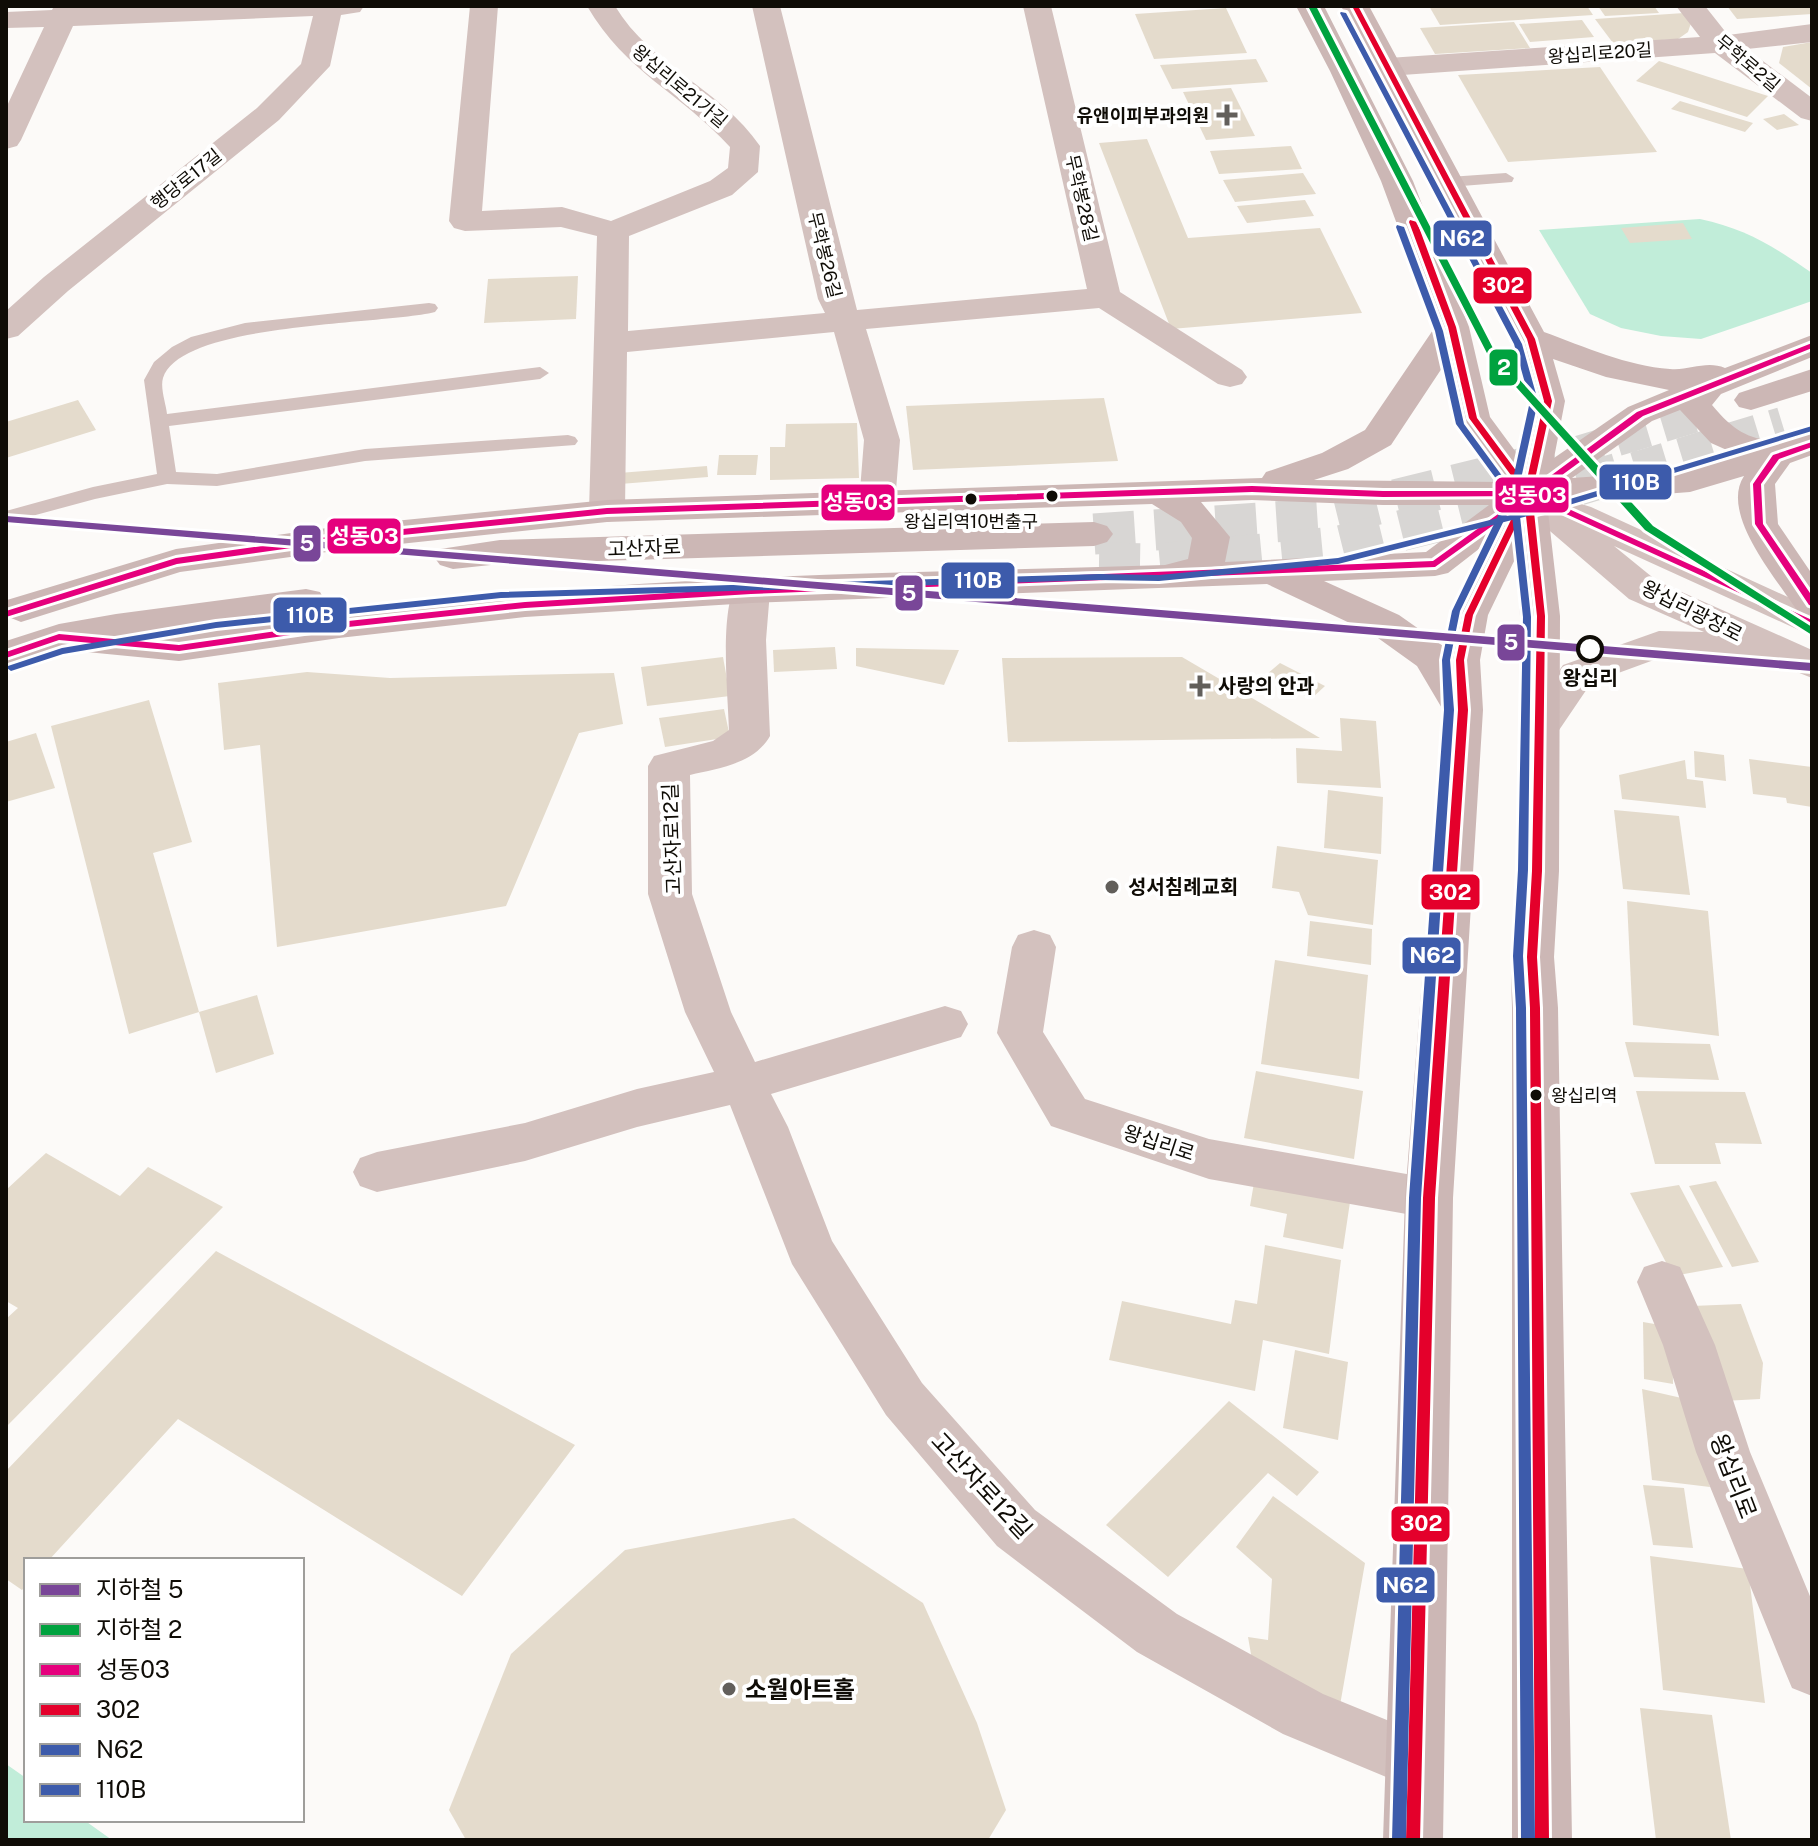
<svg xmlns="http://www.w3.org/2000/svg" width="1818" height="1846" viewBox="0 0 1818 1846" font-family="'Public Sans','Noto Sans KR',sans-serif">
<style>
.green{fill:#c1edd9}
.building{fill:#e4dbcc}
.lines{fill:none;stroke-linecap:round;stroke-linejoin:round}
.primary-tunnel-far1{stroke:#d8d6d4;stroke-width:32;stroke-dasharray:32 16;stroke-linecap:butt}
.primary-tunnel{stroke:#d8d6d4;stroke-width:41;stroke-dasharray:41 20;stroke-linecap:butt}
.service{fill:#d3c1be;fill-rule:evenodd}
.minor{fill:#d3c1be;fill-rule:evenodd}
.primary{fill:#ccb7b5;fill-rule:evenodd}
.bus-1-casing{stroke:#fff;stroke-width:6}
.bus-2-casing{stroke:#fff;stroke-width:6}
.bus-3-casing{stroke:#fff;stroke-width:6}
.bus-4-casing{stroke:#fff;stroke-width:6}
.bus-1{fill:#e5007d;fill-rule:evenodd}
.bus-2{fill:#e4002b;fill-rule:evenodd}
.bus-3{fill:#3d5bab;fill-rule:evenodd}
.bus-4{fill:#3d5bab;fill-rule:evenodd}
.metro-1-casing{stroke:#fff;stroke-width:6}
.metro-2-casing{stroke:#fff;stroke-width:6}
.metro-1{fill:#794698;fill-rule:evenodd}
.metro-2{fill:#00a23f;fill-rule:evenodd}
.poi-dot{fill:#625f5b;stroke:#fff;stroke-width:3}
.bus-dot{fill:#0f0c06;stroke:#fff;stroke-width:3}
.stop-dot{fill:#fff;stroke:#0f0c06;stroke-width:4}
.labels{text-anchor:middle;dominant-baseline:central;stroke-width:8;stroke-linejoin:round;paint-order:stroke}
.far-street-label{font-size:18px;fill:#0f0c06;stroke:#fff}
.far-poi-label{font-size:18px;font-weight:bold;fill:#0f0c06;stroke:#fff;text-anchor:end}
.bus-label{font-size:18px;fill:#0f0c06;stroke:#fff}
.street-label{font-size:20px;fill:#0f0c06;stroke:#fff}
.stop-label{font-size:20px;font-weight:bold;fill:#0f0c06;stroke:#fff}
.poi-label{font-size:20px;font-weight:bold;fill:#0f0c06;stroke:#fff;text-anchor:start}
.near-street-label{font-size:24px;fill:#0f0c06;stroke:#fff}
.near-poi-label{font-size:24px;font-weight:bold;fill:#0f0c06;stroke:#fff;text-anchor:start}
.line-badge{stroke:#fff;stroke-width:3}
.badge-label{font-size:22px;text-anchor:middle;font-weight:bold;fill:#fff}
</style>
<rect width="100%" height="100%" fill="#fcfaf8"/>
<g class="green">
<path d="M1700 219C1746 229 1773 246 1812 273V301L1701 339 1661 336 1621 328 1590 314 1539 230Z"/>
<polygon points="6,1764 26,1778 26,1820 84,1820 112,1840 6,1840"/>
</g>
<g class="building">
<polygon points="1429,6 1587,6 1593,15 1440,25"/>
<polygon points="1598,6 1654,6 1659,13 1605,16"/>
<polygon points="1727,6 1812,6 1812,14 1737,19"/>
<polygon points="1226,8 1247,53 1154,59 1135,14"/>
<polygon points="1684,13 1691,23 1688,32 1678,39 1613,43 1595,19"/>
<polygon points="1582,20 1594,37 1530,42 1519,24"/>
<polygon points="1514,22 1530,48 1435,54 1420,28"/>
<polygon points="1812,42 1812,89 1779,63 1783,47"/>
<polygon points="1256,59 1268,82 1172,89 1160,65"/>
<polygon points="1659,61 1768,96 1747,117 1636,81"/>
<polygon points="1600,67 1657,152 1508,162 1458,75"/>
<polygon points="1231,88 1255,136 1206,140 1183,92"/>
<polygon points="1680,101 1753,123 1745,132 1671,109"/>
<polygon points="1784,114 1799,125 1777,130 1763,119"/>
<polygon points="1147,139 1188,238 1320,228 1362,313 1171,329 1099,143"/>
<polygon points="1291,146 1302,169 1219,174 1210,151"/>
<polygon points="1303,173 1316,194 1235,202 1223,180"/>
<polygon points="1305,200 1314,216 1247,223 1237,206"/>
<polygon points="1683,223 1692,239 1630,243 1621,228"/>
<polygon points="578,276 576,319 484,323 488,279"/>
<polygon points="1104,398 1118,461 913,470 906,406"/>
<polygon points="78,400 96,430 6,458 6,422"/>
<polygon points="857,423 859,478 770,480 770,447 785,447 786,424"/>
<polygon points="719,455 758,455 756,475 717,475"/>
<polygon points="707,466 708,477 620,484 619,473"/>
<polygon points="835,647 837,669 774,672 773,650"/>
<polygon points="856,648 959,650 944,685 856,666"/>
<polygon points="723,657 730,696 647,706 641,667"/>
<polygon points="1182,657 1320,738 1008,742 1002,658"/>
<polygon points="1280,663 1325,686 1311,699 1266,675"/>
<polygon points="307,672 390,678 614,673 623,724 579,733 506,906 277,947 260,745 224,750 218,683"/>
<polygon points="149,700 192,842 153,853 199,1012 129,1034 51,726"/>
<polygon points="724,709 730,737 665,747 659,718"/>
<polygon points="1340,718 1376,721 1381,788 1297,783 1296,748 1342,751"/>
<polygon points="36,733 55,788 6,802 6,742"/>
<polygon points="1694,751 1724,755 1726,781 1695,777"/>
<polygon points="1749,759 1812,767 1812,807 1787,803 1786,798 1753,794"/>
<polygon points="1685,760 1687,779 1703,781 1706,808 1622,799 1619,775"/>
<polygon points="1328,790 1383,797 1381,854 1324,848"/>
<polygon points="1614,810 1679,816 1690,895 1623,889"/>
<polygon points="1277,846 1378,860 1373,925 1308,915 1299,892 1272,888"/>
<polygon points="1627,901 1708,911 1719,1036 1633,1025"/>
<polygon points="1310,921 1372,929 1371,965 1307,956"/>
<polygon points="1275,960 1368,975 1359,1079 1261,1064"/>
<polygon points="257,995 274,1054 216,1073 199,1012"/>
<polygon points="1625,1042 1710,1044 1719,1080 1634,1077"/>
<polygon points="1256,1071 1363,1091 1354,1159 1244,1138"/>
<polygon points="1636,1091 1745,1092 1762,1144 1715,1143 1721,1164 1655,1164"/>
<polygon points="46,1153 120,1196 148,1167 223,1207 6,1427 6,1319 18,1308 6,1301 6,1190"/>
<polygon points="1716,1181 1759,1262 1732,1267 1689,1186"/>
<polygon points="1254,1183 1350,1202 1343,1249 1283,1237 1287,1214 1250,1206"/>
<polygon points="1679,1185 1723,1267 1673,1276 1630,1193"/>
<polygon points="1265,1245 1341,1260 1329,1354 1263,1340 1255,1391 1109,1360 1122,1301 1231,1324 1235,1300 1257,1304"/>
<polygon points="216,1251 575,1445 462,1596 178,1419 49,1560 26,1560 26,1586 22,1590 6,1579 6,1471"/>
<polygon points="1741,1304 1763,1363 1760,1399 1723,1401 1692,1306"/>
<polygon points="1643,1322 1672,1327 1673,1384 1644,1379"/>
<polygon points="1295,1350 1348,1362 1338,1440 1283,1428"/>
<polygon points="1642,1389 1686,1399 1710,1487 1652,1480"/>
<polygon points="1229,1401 1319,1472 1297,1496 1268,1473 1168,1577 1106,1525"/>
<polygon points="1643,1485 1684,1488 1693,1548 1653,1545"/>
<polygon points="1273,1496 1365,1563 1339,1711 1255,1677 1248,1637 1268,1640 1272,1579 1236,1547"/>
<polygon points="794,1518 923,1603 977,1723 1006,1810 988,1840 466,1840 449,1810 511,1654 625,1550"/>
<polygon points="1650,1556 1748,1569 1765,1703 1663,1690"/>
<polygon points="1640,1708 1712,1715 1731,1840 1656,1840"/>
</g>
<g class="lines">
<g class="primary-tunnel-far1">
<polyline points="1525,468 1710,412"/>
<polyline points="1635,468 1782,423"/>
</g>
<g class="primary-tunnel">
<polyline points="1094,534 1318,519 1532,466"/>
<polyline points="1099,563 1158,564 1335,547 1549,494 1642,466"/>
</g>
<g class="service">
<polygon points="1506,173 1514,178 1512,182 1449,187 1441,182 1449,177"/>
<path d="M429 303 435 304 438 308 435 312C383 325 181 322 163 378 160 388 166 404 167 414L540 367 549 373 540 379 169 426 176 472 217 474 365 449 568 435 575 437 578 441 575 445 365 461 217 486 167 484 95 499 6 523V511L93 487 157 474 144 380 154 362 172 347 191 337 245 323Z"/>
</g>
<g class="minor">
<polygon points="54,6 82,6 81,8 364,6 360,12 341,15 330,66 279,120 68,291 18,336 6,339 6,311 44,277 257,108 301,64 313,16 73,26 21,140 17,146 6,149 6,108 44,27 6,28 6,12 52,10"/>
<path d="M470 6H498L482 211 562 207 611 221 710 181 728 168 730 147C681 93 626 73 587 6H615C651 66 721 89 760 146L758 172 732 195 629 236 628 331 825 313 818 299 752 6H780L857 310 1087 289 1023 6H1051L1120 292 1242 370 1247 377 1242 384 1230 387 1218 384 1099 308 866 329 900 440 895 503 890 511 877 514 864 511 859 503 864 440 834 332 627 352 625 511 620 519 607 522 594 519 589 511 597 236 561 227 465 231 454 228 449 221Z"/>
<polygon points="1676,6 1705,6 1728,35 1812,24 1812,42 1747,49 1812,98 1812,121 1801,118 1715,53 1388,76 1378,73 1373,67 1378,61 1388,58 1700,37"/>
<polygon points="1528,482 1541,485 1567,506 1578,503 1591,507 1812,608 1812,636 1614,546 1657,581 1812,650 1812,678 1757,656 1746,659 1662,657 1591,683 1553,739 1539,743 1525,739 1519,729 1563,665 1659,631 1704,632 1629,599 1515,501 1510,493 1515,485"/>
<path d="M751 579 765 582 770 591 766 640 770 736C754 764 719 768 690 775L692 894 731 1012 755 1062 945 1006 961 1011 968 1024 961 1037 771 1094 788 1127 832 1241 922 1383 1035 1510 1177 1614 1323 1694 1436 1740 1444 1760 1436 1780 1415 1789 1283 1734 1137 1652 997 1546 886 1415 792 1264 730 1105 637 1127 525 1161 377 1192 360 1186 353 1172 360 1158 377 1152 525 1123 637 1089 714 1072 685 1012 648 894V766L654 756 713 741 729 730C728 694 719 611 737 582Z"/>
<polygon points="1034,930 1050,935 1056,947 1043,1032 1085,1099 1209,1139 1429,1178 1446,1184 1453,1198 1446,1212 1429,1218 1209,1179 1051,1126 997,1033 1012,947 1018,935"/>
<polygon points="1662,1261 1680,1267 1715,1345 1750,1452 1812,1601 1812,1696 1792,1688 1784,1669 1696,1452 1663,1345 1637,1282 1644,1267"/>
</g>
<g class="primary">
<path d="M1296 6H1324L1413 181 1469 327 1490 417 1518 455 1531 401 1514 339 1341 6H1369L1544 332C1585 347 1627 366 1670 369 1689 371 1706 360 1725 368L1812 335V357L1721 394 1712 405C1744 444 1767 445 1812 433V455L1790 463 1775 484 1778 524 1812 574V615L1798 612C1778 580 1719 514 1744 476L1690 492 1547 503 1560 616 1559 871 1554 957 1558 1008 1572 1840H1512V1008C1510 961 1514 915 1516 868 1519 765 1526 660 1516 557L1488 615 1480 660 1483 710 1453 1198 1443 1840H1383L1405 1198 1443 710 1417 666 1371 633 1267 584 751 603 525 617 339 638 179 661 66 650 6 668V641L59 624 116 614 306 589 320 592 325 601 320 610 153 633 179 635C293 619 407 604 522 593 736 573 951 572 1165 565L1188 559 1192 538 1181 522 1152 504 607 522 334 551 180 572 21 622 6 616 7 600 176 549 334 527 607 500 1262 478 1266 472 1322 453 1365 430 1435 327 1381 181 1330 71ZM1553 359 1606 377 1669 390 1628 407 1554 458 1565 401ZM1444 365 1455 418 1501 482 1314 480 1348 469 1391 445ZM1680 410 1711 443 1738 455 1687 470 1572 478 1652 421ZM1252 500 1383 505H1489L1426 552 1225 562 1230 537 1201 502ZM1484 545 1450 615 1443 646 1399 615 1324 581 1435 576 1448 573Z"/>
<polygon points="1812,369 1812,391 1751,410 1739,407 1734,400 1739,393"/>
<polygon points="1094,522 1107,526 1113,534 1107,542 1094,546 500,564 453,569 440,565 434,557 440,549 500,540"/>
</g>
<g class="bus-1-casing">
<g id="bus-1">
<polygon points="1812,343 1812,348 1643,416 1536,494 1812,620 1812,626 1531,498 1435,567 751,594 525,608 339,628 179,651 59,640 6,658 6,652 59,634 179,645 339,622 525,602 751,588 1433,561 1523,496 1383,497 1252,492 607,514 334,542 177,564 6,617 6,611 176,558 334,536 607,508 1252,486 1383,491 1530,491 1637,412"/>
<polygon points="1812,442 1812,447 1779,459 1761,484 1763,524 1812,596 1812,606 1809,605 1755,524 1753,484 1773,455"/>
</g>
</g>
<g class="bus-2-casing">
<polygon id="bus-2" points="1352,6 1358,6 1535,339 1552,401 1532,493 1545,616 1542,871 1537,957 1540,1008 1549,1840 1535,1840 1530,1008 1527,957 1532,871 1537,616 1525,507 1473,615 1464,660 1468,710 1435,1198 1420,1840 1406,1840 1423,1198 1458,710 1456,660 1465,615 1524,493 1469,418 1448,327 1409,222 1410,220 1417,222 1456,327 1477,418 1526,484 1544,401 1527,339"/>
</g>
<g class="bus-3-casing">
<polygon id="bus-3" points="1341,12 1346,13 1522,344 1538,401 1519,488 1516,495 1518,498 1531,617 1528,870 1523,956 1526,1008 1535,1840 1521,1840 1516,1008 1513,956 1518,870 1523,617 1511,506 1460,611 1450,660 1454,710 1421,1198 1406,1840 1392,1840 1409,1198 1444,710 1442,660 1452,611 1508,495 1456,424 1435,331 1396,227 1397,225 1404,227 1443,331 1464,424 1511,488 1530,401 1514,344 1340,13"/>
</g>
<g class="bus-4-casing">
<polygon id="bus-4" points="1812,426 1812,431 1556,509 1338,564 1159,581 1099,580 501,598 216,628 63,654 11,671 7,668 8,666 62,648 216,622 501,592 1099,574 1159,575 1338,558 1550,505"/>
</g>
<use href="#bus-1" class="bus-1"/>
<use href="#bus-2" class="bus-2"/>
<use href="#bus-3" class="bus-3"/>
<use href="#bus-4" class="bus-4"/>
<g class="metro-1-casing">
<polygon id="metro-1" points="6,516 1812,663 1812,671 6,522"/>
</g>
<g class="metro-2-casing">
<polygon id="metro-2" points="1308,6 1316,6 1496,354 1653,526 1812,627 1812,635 1645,530 1489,357"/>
</g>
<use href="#metro-1" class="metro-1"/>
<use href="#metro-2" class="metro-2"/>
</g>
<g class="poi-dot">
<path d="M1223 103h8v8h8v8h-8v8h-8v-8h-8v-8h8z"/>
<path d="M1196 674h8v8h8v8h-8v8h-8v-8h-8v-8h8z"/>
<circle cx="1112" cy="887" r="8"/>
<circle cx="729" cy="1689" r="8"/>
</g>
<g class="bus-dot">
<circle cx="1052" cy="496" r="7"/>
<circle cx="971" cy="499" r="7"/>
<circle cx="1536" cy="1095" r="7"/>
</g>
<circle class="stop-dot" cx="1590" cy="649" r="12"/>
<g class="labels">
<g class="far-street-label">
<text transform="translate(1600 53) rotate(-4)">왕십리로20길</text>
<text transform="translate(1748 63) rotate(40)">무학로2길</text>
<text transform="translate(680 86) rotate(40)">왕십리로21가길</text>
<text transform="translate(186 179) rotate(-39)">행당로17길</text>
<text transform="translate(1082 198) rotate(77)">무학봉28길</text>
<text transform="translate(825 255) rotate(76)">무학봉26길</text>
</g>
<g class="far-poi-label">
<text x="1209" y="115">유앤이피부과의원</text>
</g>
<g class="bus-label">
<text x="971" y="521">왕십리역10번출구</text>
<text x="1551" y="1095" text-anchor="start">왕십리역</text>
</g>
<g class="street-label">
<text transform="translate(644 548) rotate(-2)">고산자로</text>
<text transform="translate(1692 611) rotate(27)">왕십리광장로</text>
<text transform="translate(672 839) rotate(-92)">고산자로12길</text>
<text transform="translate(1159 1143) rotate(18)">왕십리로</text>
</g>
<g class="stop-label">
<text x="1590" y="678">왕십리</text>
</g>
<g class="poi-label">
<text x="1218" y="686">사랑의 안과</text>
<text x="1128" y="887">성서침례교회</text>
</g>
<g class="near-street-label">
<text transform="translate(1734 1476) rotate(69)">왕십리로</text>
<text transform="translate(982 1485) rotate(47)">고산자로12길</text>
</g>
<g class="near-poi-label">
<text x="745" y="1689">소월아트홀</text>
</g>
</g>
<g class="line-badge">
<rect x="1432" y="219" width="61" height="39" rx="8" fill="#3d5bab"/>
<rect x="1472" y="266" width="61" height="39" rx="8" fill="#e4002b"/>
<rect x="1488" y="348" width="31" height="39" rx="8" fill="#00a23f"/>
<rect x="1598" y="463" width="75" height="38" rx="8" fill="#3d5bab"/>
<rect x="1494" y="476" width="76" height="38" rx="8" fill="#e5007d"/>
<rect x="820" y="483" width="76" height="39" rx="8" fill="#e5007d"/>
<rect x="326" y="517" width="76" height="38" rx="8" fill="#e5007d"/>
<rect x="292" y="524" width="30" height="39" rx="8" fill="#794698"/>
<rect x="940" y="561" width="76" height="39" rx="8" fill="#3d5bab"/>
<rect x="894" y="574" width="30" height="38" rx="8" fill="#794698"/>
<rect x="272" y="596" width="76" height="38" rx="8" fill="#3d5bab"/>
<rect x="1496" y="623" width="30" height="39" rx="8" fill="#794698"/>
<rect x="1420" y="873" width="61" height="38" rx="8" fill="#e4002b"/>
<rect x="1401" y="936" width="61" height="39" rx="8" fill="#3d5bab"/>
<rect x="1390" y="1505" width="61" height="38" rx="8" fill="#e4002b"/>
<rect x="1375" y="1566" width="61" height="38" rx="8" fill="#3d5bab"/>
</g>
<g class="badge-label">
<text x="1462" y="246">N62</text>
<text x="1503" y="293">302</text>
<text x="1504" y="375">2</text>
<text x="1636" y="490">110B</text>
<text x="1532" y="503">성동03</text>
<text x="858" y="510">성동03</text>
<text x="364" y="544">성동03</text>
<text x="307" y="551">5</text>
<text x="978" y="588">110B</text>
<text x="909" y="601">5</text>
<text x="310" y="623">110B</text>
<text x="1511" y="650">5</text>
<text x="1450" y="900">302</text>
<text x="1432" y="963">N62</text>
<text x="1421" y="1531">302</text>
<text x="1405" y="1593">N62</text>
</g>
<rect width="1818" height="1846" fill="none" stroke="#0f0c06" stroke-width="16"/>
<rect x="24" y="1558" width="280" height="264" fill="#ffffff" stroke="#9f9e9b" stroke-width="2"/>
<rect x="40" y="1584" width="40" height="12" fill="#794698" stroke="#9f9e9b" stroke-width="2"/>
<text x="96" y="1598" font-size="24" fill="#0f0c06">지하철 5</text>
<rect x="40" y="1624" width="40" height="12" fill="#00a23f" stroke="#9f9e9b" stroke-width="2"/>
<text x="96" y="1638" font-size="24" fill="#0f0c06">지하철 2</text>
<rect x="40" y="1664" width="40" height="12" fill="#e5007d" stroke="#9f9e9b" stroke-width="2"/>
<text x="96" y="1678" font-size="24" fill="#0f0c06">성동03</text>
<rect x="40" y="1704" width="40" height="12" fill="#e4002b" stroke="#9f9e9b" stroke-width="2"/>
<text x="96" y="1718" font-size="24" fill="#0f0c06">302</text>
<rect x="40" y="1744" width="40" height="12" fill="#3d5bab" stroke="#9f9e9b" stroke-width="2"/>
<text x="96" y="1758" font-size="24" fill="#0f0c06">N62</text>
<rect x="40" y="1784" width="40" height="12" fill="#3d5bab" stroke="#9f9e9b" stroke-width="2"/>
<text x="96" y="1798" font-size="24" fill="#0f0c06">110B</text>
</svg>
